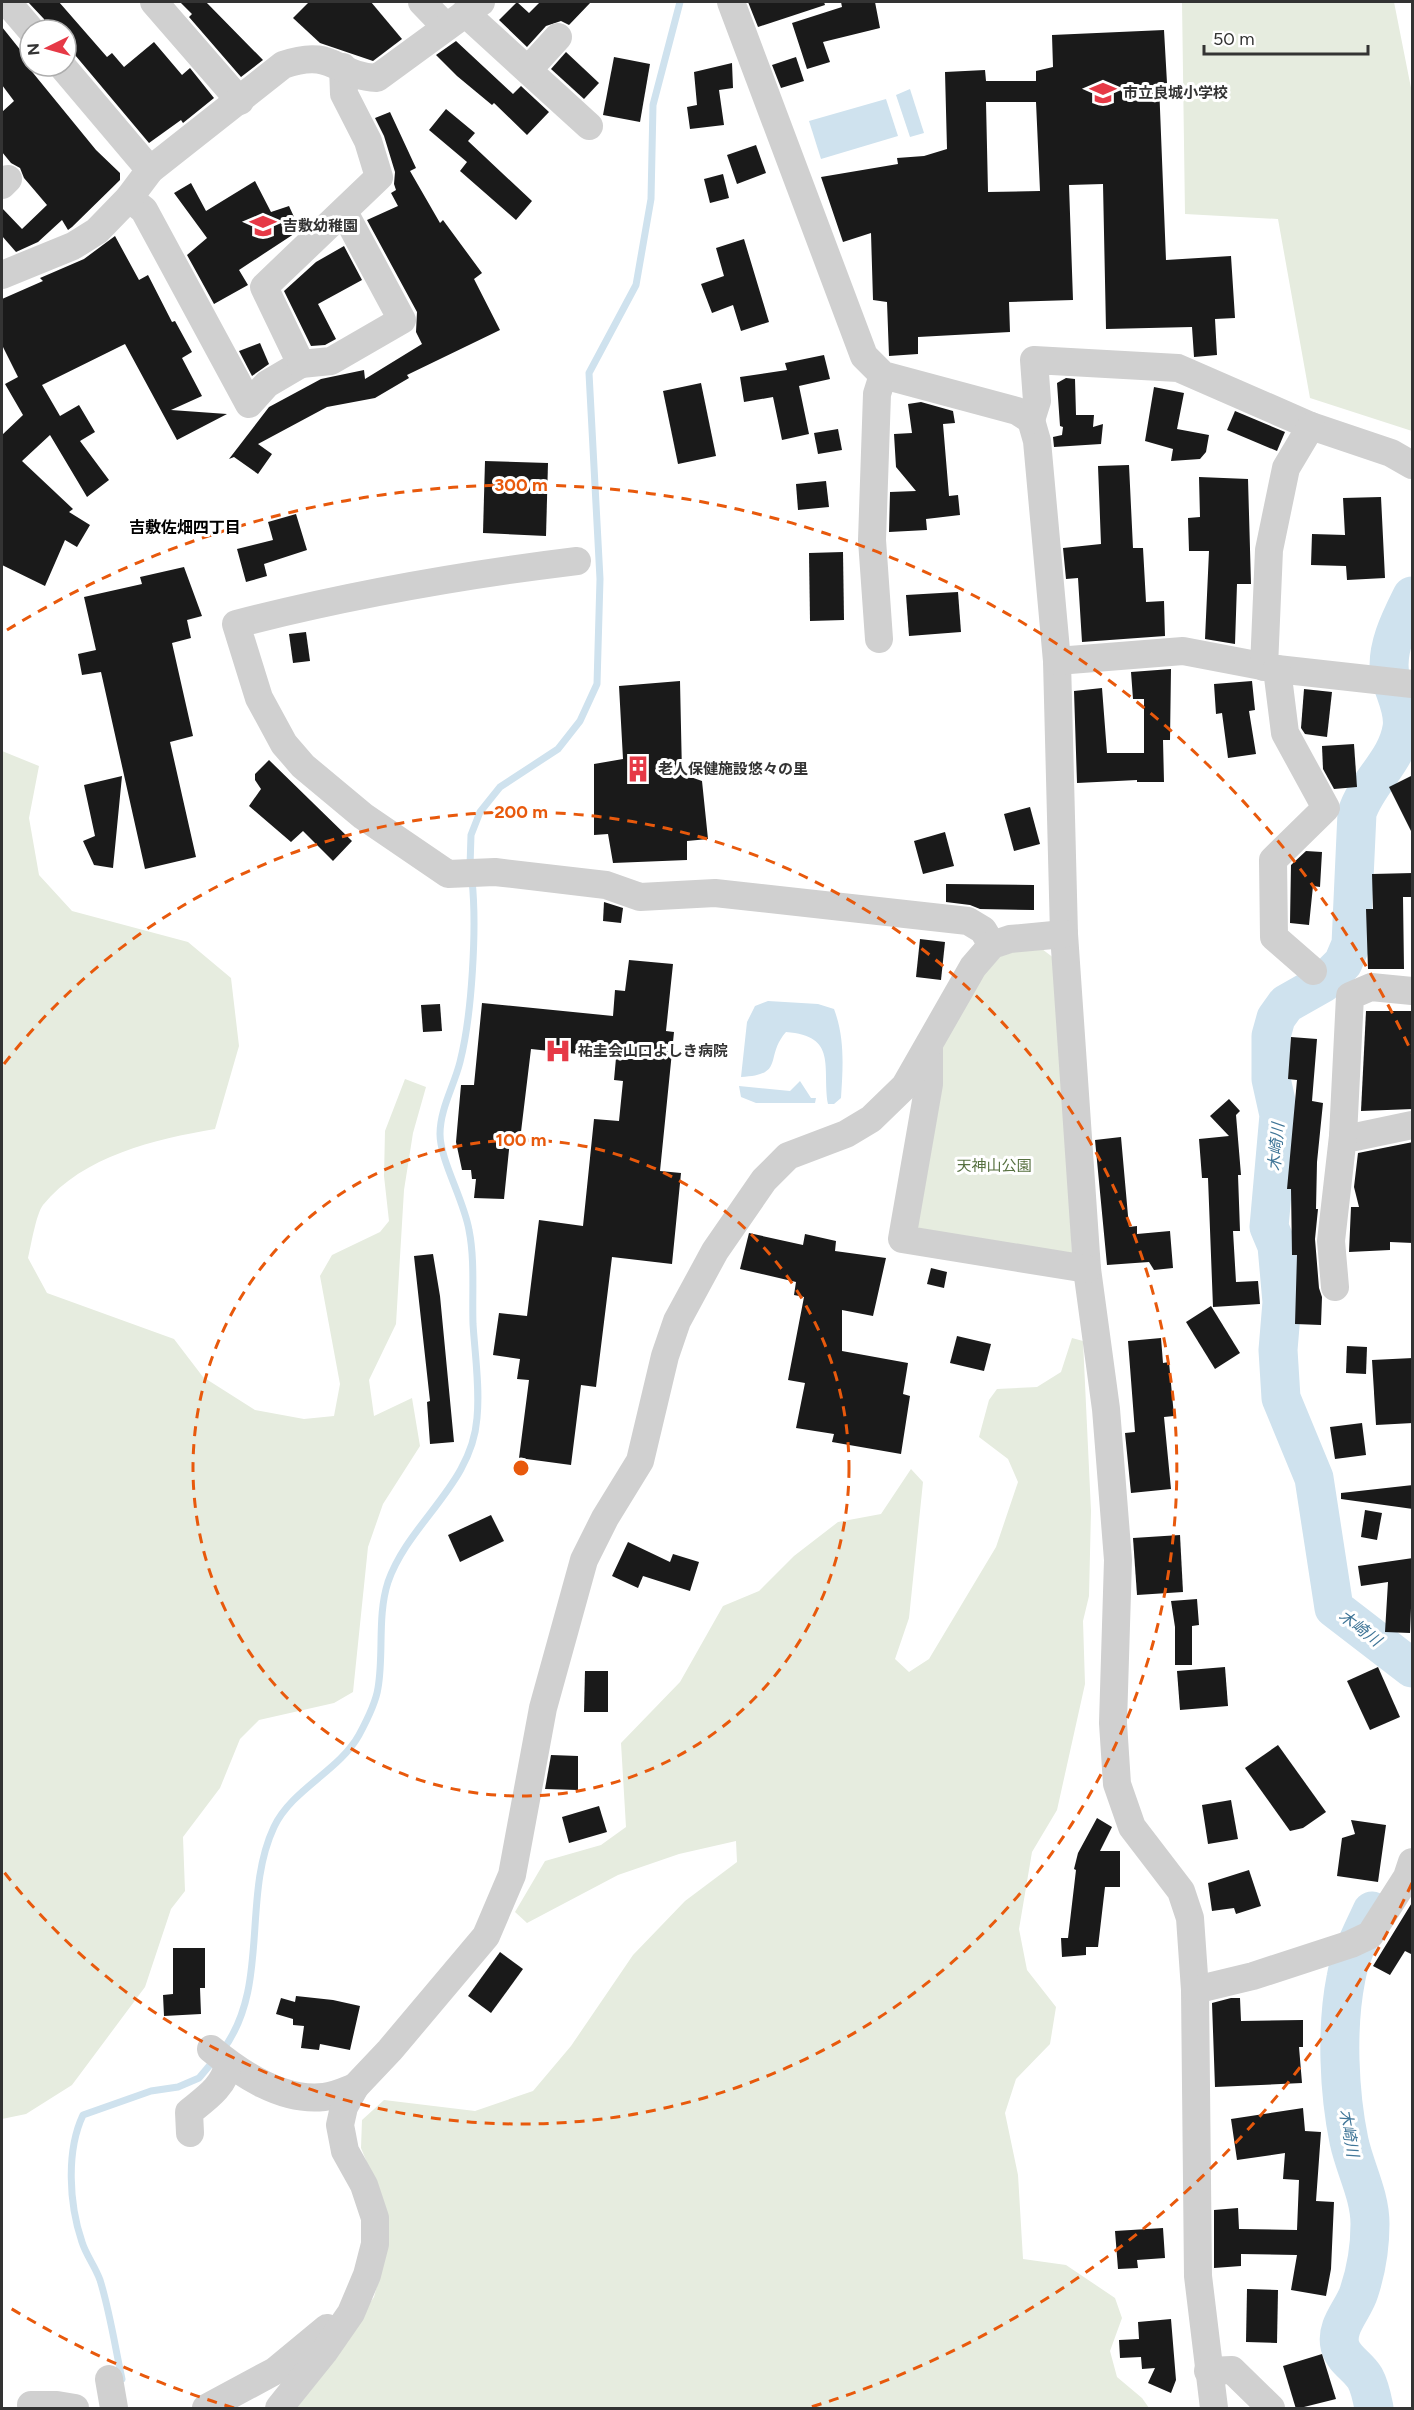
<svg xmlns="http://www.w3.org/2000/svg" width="1414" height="2410" viewBox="0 0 1414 2410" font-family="Figtree,'Noto Sans JP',sans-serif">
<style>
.green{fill:#e6ecdf}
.water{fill:#cfe2ee}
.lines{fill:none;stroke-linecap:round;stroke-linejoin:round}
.stream{stroke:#cfe2ee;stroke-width:7}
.river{stroke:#cfe2ee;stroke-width:39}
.building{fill:#1a1a1a;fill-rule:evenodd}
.minor{stroke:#d0d0d0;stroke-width:28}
.ring{fill:none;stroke:#e8590c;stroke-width:3;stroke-dasharray:10 8}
.labels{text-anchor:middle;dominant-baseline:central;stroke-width:6;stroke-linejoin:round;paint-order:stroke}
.poi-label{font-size:15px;font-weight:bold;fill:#333;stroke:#fff;text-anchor:start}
.park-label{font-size:15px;fill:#56703f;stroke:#fff}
.neighbourhood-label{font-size:16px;font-weight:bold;fill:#000;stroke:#fff}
.water-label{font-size:16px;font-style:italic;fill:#3f7597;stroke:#fff}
.centre{fill:#e8590c;stroke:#fff;stroke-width:3}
.ring-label{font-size:18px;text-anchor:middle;font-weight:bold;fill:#e8590c;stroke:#fff;stroke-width:6;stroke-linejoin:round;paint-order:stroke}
</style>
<rect width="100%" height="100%" fill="#fff"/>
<g class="green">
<polygon points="1182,2 1394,2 1412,93 1412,431 1310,398 1278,219 1185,214"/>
<path d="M2 751 39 766 29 818 39 875 72 911 188 942 231 978 239 1046 215 1129C155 1139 83 1156 43 1205 36 1214 31 1246 28 1258L47 1293 174 1339 203 1377 255 1410 304 1419 334 1416 340 1384 320 1276 332 1255 380 1232 389 1221 384 1176 385 1131 405 1079 426 1087 413 1133 404 1190 396 1324 369 1380 374 1416 412 1398 420 1446 383 1504 368 1547 353 1692 334 1703 259 1720 240 1739 220 1788 183 1837 185 1891 171 1909 145 1987 72 2085 26 2114 2 2119Z"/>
<polygon points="1007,949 1042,949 1059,962 1072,1254 910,1233 935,1048 960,1001"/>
<polygon points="1072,1338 1083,1341 1091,1511 1089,1596 1083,1621 1085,1684 1057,1810 1032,1852 1019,1929 1027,1970 1056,2007 1050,2044 1016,2079 1005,2113 1018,2175 1023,2259 1066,2265 1115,2298 1122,2318 1110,2351 1117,2377 1142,2398 1149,2408 291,2408 318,2377 374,2297 387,2248 383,2202 361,2148 362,2120 384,2100 475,2111 533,2091 571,2046 633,1955 685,1901 737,1862 736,1841 679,1854 618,1875 527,1923 515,1912 545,1861 601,1845 626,1827 621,1743 680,1682 723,1606 759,1591 794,1556 838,1522 881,1514 911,1469 923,1482 909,1618 895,1659 909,1672 929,1659 996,1547 1018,1482 1008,1459 979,1437 989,1400 997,1389 1037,1387 1061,1372"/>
</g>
<g class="water">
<polygon points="910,89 924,133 910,137 896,95"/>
<polygon points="886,99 898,136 821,159 809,121"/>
<path d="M768 1001 818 1004 834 1009C845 1038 843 1067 841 1098L834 1104H828C822 1067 838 1036 786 1032 764 1057 786 1075 741 1077L747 1022 755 1006Z"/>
<polygon points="800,1081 811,1098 816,1098 815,1103 756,1103 741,1097 739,1086 790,1091"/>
</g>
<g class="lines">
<g class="stream">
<polyline points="470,866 471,835 480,812 500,787 558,749 580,721 597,684 600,579 589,373 636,285 651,199 653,105 680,2"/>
<path d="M222 2051C271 1987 241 1897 274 1827 292 1789 339 1771 359 1735 366 1722 376 1702 378 1688 384 1654 377 1616 388 1582 409 1522 472 1485 477 1418 480 1388 475 1355 473 1324 472 1293 475 1260 469 1230 464 1200 440 1160 440 1134 440 1109 454 1086 460 1062 472 1015 477 928 472 880"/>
<path d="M122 2379C115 2347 110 2312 100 2280 95 2266 86 2255 82 2242 69 2204 66 2151 83 2115L151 2091 178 2087 199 2078 215 2059"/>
</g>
<g class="river">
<path d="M1412 596C1401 618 1385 649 1390 675 1394 692 1405 710 1402 728 1397 761 1367 782 1357 813L1351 944 1343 963 1323 983 1286 1004 1276 1018 1271 1036V1079L1279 1115 1269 1227 1277 1246 1282 1302 1278 1350 1281 1398 1314 1478 1334 1608 1412 1668"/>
<path d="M1372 1911C1362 1933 1350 1955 1346 1978 1336 2028 1339 2093 1349 2141 1355 2169 1370 2195 1370 2224 1370 2247 1366 2271 1359 2292 1354 2309 1335 2326 1340 2346 1344 2360 1358 2366 1365 2378 1370 2387 1372 2398 1374 2408"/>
</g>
</g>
<g class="building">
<polygon points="28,2 59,2 107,57 112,53 124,67 154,42 182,75 190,68 214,98 183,123 181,120 149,143 75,55 66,50 66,30 47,30 44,19"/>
<polygon points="180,2 206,2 263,60 241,77 189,17 192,14"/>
<polygon points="309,2 371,2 402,39 373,61 320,43 293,18"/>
<polygon points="517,2 529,13 540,2 591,2 569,25 561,21 546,26 527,47 499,20"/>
<polygon points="748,2 824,2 825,5 758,27"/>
<polygon points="841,2 875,2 880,28 823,42 830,62 807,69 792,23 842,7"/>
<polygon points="2,27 30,62 32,66 29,68 96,150 120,173 120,180 72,227 68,230 62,220 38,242 16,252 2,236 2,208 22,229 47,205 24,178 20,168 11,163 2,152 2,112 14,101 2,85"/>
<path d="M1164 30 1167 83 1159 84 1166 260 1231 256 1235 318 1215 319 1217 355 1194 357 1192 327 1106 329 1103 184 1069 185 1073 300 1009 302 1010 332 918 337V354L889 356 887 302 873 300 871 233 843 242 821 177 898 164 897 158 924 156 947 149 945 72 985 70 986 81H1036V71L1053 67 1052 35ZM986 102H1036L1040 191 988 192Z"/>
<polygon points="456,41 513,94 521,86 549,112 527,135 494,103 492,105 457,76 436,55"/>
<polygon points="566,52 599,83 584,99 551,69"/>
<polygon points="614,57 650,64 640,122 603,115"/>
<polygon points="796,57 804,81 781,88 772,65"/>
<polygon points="732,63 733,88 719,90 724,125 690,129 687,107 697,105 694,72"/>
<polygon points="446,109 475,133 468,141 532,201 516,220 460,171 467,162 429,130"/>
<polygon points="390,112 416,168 410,171 440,223 443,220 482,273 474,279 500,330 407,375 409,378 375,398 327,407 258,444 272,454 258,474 234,457 229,459 269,407 321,379 364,370 365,379 422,344 416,332 417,312 367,220 398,206 391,193 396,190 394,184 395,172 384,136 375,118"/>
<polygon points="756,145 766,173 737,184 727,155"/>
<polygon points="723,174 729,198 710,203 704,179"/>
<polygon points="255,181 271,212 289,206 300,230 239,270 248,285 214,304 187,255 207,238 174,193 191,183 206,211"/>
<polygon points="115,236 139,280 148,275 172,322 175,321 192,352 182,358 202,396 171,410 227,414 177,440 125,344 42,385 60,416 79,405 95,432 80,441 109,480 87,497 50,435 22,461 73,509 69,512 90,525 77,547 65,540 45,586 2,565 2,435 23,415 5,384 18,377 2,345 2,299 43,281 40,278 84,259"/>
<polygon points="744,239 769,322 741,331 733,305 712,313 701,284 724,276 716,248"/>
<polygon points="344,246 362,280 318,304 336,339 325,345 311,346 284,291 316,262"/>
<polygon points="260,343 269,364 252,376 239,351"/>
<polygon points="824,355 830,379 799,386 809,434 782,440 773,397 744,402 740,377 787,370 785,363"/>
<polygon points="1066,378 1075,379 1076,415 1094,415 1093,427 1103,424 1101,444 1054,447 1053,437 1062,435 1063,427 1060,426 1057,383"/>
<polygon points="701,383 716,456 678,464 663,391"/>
<polygon points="1154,387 1184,393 1177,429 1209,435 1206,452 1200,459 1171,461 1173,449 1145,441"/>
<polygon points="921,402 953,411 955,423 943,424 949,496 958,495 960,515 926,519 927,530 889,532 890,492 916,491 896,467 894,434 912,433 908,404"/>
<polygon points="1235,411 1285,432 1277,451 1227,430"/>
<polygon points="838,429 842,450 818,454 814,433"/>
<polygon points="485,461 548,463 546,536 483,533"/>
<polygon points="1129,465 1133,548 1143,548 1146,602 1164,601 1165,636 1082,642 1078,578 1066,579 1063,548 1101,544 1098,466"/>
<polygon points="1199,477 1248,479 1251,584 1237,584 1235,644 1205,639 1209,551 1189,551 1188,518 1200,517"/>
<polygon points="826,481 829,507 798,510 796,484"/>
<polygon points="1381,497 1385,578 1347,580 1346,566 1311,565 1312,534 1345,535 1343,498"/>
<polygon points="296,514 307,550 264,564 267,576 246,582 237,549 273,540 268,522"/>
<polygon points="843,552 844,620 810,621 809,553"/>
<polygon points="184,567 202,616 187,620 191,638 172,643 193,736 170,742 196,857 145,869 101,672 82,675 78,654 96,650 84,597 142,584 140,577"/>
<polygon points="958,592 961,632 909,636 906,595"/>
<polygon points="306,632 310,661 293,663 289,634"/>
<polygon points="1171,669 1170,740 1163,740 1164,782 1137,782 1137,780 1077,783 1074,691 1102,688 1107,753 1144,753 1144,699 1133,699 1131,672"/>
<polygon points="680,681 682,774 702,781 708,839 687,841 687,860 613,863 608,834 594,835 594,764 623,759 619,686"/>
<polygon points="1252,681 1255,710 1249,711 1256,754 1228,758 1222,713 1216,714 1214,684"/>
<polygon points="1304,689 1332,692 1327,737 1305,734 1301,728"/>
<polygon points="1354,744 1357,787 1334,789 1323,769 1322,746"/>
<polygon points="269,760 352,841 333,861 303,831 291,842 249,806 261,789 255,780 255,774"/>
<polygon points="1413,775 1413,835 1389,787"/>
<polygon points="122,776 113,868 94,865 83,841 95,836 84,785"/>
<polygon points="1030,807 1040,844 1014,851 1004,814"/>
<polygon points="945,832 954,866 923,874 914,841"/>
<polygon points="1306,851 1322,852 1320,887 1313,886 1309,925 1290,923 1291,865"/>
<polygon points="1413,873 1413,897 1403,897 1404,969 1368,969 1366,909 1373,909 1372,874"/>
<polygon points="946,884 1034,885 1034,910 980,909 970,905 946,902"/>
<polygon points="604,902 623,908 621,923 603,921"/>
<polygon points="920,939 945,942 941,980 916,977"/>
<polygon points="629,960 673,964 666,1031 674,1032 660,1171 681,1173 672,1264 612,1257 596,1387 581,1385 571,1465 519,1458 529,1380 517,1379 520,1359 493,1355 499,1313 527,1316 539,1220 583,1226 594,1119 619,1121 623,1081 614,1080 616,1058 531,1049 520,1140 510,1140 504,1199 474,1198 476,1179 472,1179 471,1170 462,1170 456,1142 461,1085 474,1085 482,1003 613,1016 615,990 625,991"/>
<polygon points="440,1004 442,1031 423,1032 421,1005"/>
<polygon points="1366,1011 1413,1011 1413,1109 1361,1111"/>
<polygon points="1291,1037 1317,1039 1312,1101 1323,1103 1317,1162 1316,1209 1318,1209 1315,1239 1319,1288 1322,1297 1321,1325 1295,1324 1297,1255 1292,1255 1291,1189 1287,1189 1297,1080 1288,1079"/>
<polygon points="1229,1099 1240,1111 1236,1115 1241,1175 1238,1175 1240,1231 1233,1231 1236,1282 1258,1281 1260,1304 1213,1307 1208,1178 1202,1178 1199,1139 1229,1136 1210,1116"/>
<polygon points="1121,1137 1129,1227 1137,1226 1137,1234 1170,1231 1173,1268 1154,1270 1149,1262 1107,1265 1095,1140"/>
<polygon points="1413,1142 1413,1243 1390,1242 1390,1250 1349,1252 1351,1207 1359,1207 1354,1187 1358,1153"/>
<polygon points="749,1233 803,1245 805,1234 836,1241 835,1251 886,1258 873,1316 842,1310 842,1351 908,1363 903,1394 910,1396 901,1454 832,1442 834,1434 796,1428 805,1383 788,1380 804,1297 794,1295 796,1282 740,1269"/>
<polygon points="433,1254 440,1296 454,1442 430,1444 427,1402 430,1401 414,1256"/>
<polygon points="931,1268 947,1272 944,1288 927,1284"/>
<polygon points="1211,1306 1240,1353 1215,1369 1186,1322"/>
<polygon points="957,1336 991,1344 984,1371 950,1363"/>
<polygon points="1161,1338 1163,1363 1169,1362 1174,1416 1164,1417 1171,1489 1131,1493 1125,1433 1135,1432 1128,1341"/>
<polygon points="1347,1346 1367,1347 1366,1374 1346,1373"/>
<polygon points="1413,1358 1413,1423 1376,1425 1372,1360"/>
<polygon points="1362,1423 1366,1455 1335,1459 1330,1427"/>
<polygon points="1413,1485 1413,1509 1341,1499 1341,1493"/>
<polygon points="1365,1510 1382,1513 1377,1540 1361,1537"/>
<polygon points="491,1515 504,1541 460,1562 448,1535"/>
<polygon points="1180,1535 1183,1592 1137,1595 1133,1538"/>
<polygon points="628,1542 670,1562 673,1554 699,1562 690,1591 643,1576 638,1588 612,1576"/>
<polygon points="1413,1558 1410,1633 1385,1632 1388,1582 1361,1586 1358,1566"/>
<polygon points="1197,1599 1199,1625 1192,1626 1192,1665 1175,1665 1175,1627 1171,1601"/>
<polygon points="1225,1667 1228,1706 1180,1710 1177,1671"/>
<polygon points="1378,1667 1400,1717 1370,1730 1347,1681"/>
<polygon points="585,1671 608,1671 608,1712 584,1712"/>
<polygon points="1278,1745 1326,1812 1303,1828 1290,1831 1245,1768"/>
<polygon points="551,1755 578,1756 578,1790 545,1789"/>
<polygon points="1231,1800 1238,1839 1208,1844 1202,1805"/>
<polygon points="599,1806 607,1832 569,1843 562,1817"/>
<polygon points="1097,1818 1112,1827 1100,1851 1120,1851 1120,1887 1105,1887 1098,1947 1086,1947 1086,1955 1062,1957 1061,1938 1068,1938 1076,1870 1074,1869 1078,1853"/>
<polygon points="1351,1820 1386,1825 1378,1882 1337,1876 1342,1838 1355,1834"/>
<polygon points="1249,1870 1261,1906 1236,1914 1234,1908 1212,1911 1208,1883"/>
<polygon points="1413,1901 1413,1955 1405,1951 1390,1975 1373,1966"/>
<polygon points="173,1948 205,1948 205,1988 200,1988 201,2014 164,2016 163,1995 173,1994"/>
<polygon points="500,1952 523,1969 491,2013 468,1996"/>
<polygon points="296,1996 333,2000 360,2006 350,2050 320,2044 319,2050 301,2048 304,2026 293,2025 293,2019 276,2014 281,1998 295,2002"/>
<polygon points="1231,1998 1240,1998 1241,2021 1303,2020 1303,2047 1299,2047 1302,2083 1215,2087 1212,2003"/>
<polygon points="1303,2108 1305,2131 1321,2132 1316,2201 1334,2202 1331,2269 1326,2296 1291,2290 1297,2255 1241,2254 1241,2266 1214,2268 1214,2210 1238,2208 1239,2229 1297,2230 1299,2180 1283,2179 1285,2153 1237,2160 1231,2119"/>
<polygon points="1163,2228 1165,2258 1137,2260 1138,2268 1118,2269 1115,2231"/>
<polygon points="1247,2289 1278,2290 1277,2343 1246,2342"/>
<polygon points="1171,2319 1176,2380 1171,2393 1148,2383 1155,2368 1142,2369 1141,2357 1120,2358 1119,2340 1139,2339 1138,2322"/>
<polygon points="1322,2354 1336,2399 1296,2409 1283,2366"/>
</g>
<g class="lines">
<g class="minor">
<polyline points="7,2 31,30"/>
<polyline points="154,2 240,101"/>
<polyline points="422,2 446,27"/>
<polyline points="731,2 864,356 883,375 1017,411 1031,420 1037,441 1057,661 1064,934 1087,1269 1106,1409 1118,1560 1113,1723 1117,1784 1132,1827 1181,1891 1190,1918 1195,1990 1198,2276 1214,2408"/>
<polyline points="465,13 589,126"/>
<polyline points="62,66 150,170"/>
<polyline points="528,70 558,37"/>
<polyline points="2,185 8,179"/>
<polyline points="129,198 144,210 249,404 267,384 301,364 264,287 379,177 368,141 344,94 343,67"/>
<path d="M2 275 73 246 97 231 129 198 150 170 283 65C334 47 335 76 377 78L481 2"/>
<polyline points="301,364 331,361 402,320 344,212"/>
<polyline points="1031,420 1037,401 1034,360 1178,368 1311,426 1391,453 1412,465"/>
<path d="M577 561C462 575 349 595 236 624L259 698 284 744 303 766 363 816 448 874 495 872 606 885 640 897 715 893 968 921 983 930 992 945"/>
<polyline points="879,639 872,540 877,394 883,375"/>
<polyline points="1057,661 1183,651 1277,669 1412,684"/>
<polyline points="1264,667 1269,550 1286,468 1311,426"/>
<polyline points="1277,669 1285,733 1326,808 1273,860 1274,937 1313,971"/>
<polyline points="929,1047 929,1084 902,1239 1087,1269"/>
<polyline points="1343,1136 1355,1137 1412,1125"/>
<polyline points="1335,1287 1331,1241 1343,1136 1350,996 1371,987 1412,991"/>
<polyline points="1195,1990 1253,1976 1351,1944 1370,1935 1407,1877 1412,1862"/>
<path d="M211 2049C241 2074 282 2102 324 2097 334 2096 345 2091 355 2087"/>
<path d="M190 2133 189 2112C205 2099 225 2086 228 2064"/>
<polyline points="1208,2371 1232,2370 1271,2408"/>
<polyline points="109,2379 114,2408"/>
<polyline points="31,2405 57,2405 75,2408"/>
<polyline points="206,2408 275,2371 327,2328"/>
<polyline points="279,2408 324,2352 351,2313 367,2275 375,2244 375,2218 364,2185 345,2151 340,2125 344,2107 355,2087 390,2050 486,1936 512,1875 543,1708 584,1560 605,1518 640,1461 665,1356 677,1321 715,1251 764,1180 788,1156 846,1134 871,1119 905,1086 973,967 992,945 1010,939 1064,934"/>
</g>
</g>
<g class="ring">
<circle cx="521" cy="1468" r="328"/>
<path d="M4 1064A656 656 0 1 1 4 1872"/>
<path d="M1412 1883A983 983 0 0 1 808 2408M234 2408A983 983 0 0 1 7 2306M7 630A983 983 0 0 1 1412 1053"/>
</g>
<defs>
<g id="school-bare" transform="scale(2.07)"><path d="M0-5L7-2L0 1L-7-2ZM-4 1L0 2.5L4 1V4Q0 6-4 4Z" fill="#e63946" stroke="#fff" stroke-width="2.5" paint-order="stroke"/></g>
<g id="building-bare" transform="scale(2.07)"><path d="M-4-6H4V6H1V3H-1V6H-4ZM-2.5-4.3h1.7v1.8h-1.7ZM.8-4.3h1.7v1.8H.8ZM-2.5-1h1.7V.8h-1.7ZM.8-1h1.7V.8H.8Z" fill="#e63946" stroke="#fff" stroke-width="2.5" paint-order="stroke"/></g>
<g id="hospital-bare" transform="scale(2.07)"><path d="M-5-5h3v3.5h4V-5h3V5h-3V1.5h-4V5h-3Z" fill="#e63946" stroke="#fff" stroke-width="2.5" paint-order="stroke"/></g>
</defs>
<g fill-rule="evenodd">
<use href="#school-bare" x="1103" y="93"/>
<use href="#school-bare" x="263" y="226"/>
<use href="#building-bare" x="638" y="769"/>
<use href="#hospital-bare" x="558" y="1051"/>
</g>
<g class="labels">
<g class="poi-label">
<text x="1123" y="93">市立良城小学校</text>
<text x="283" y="226">吉敷幼稚園</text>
<text x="658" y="769">老人保健施設悠々の里</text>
<text x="578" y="1051">祐圭会山口よしき病院</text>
</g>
<g class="park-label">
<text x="994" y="1166">天神山公園</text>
</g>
<g class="neighbourhood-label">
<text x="185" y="527">吉敷佐畑四丁目</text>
</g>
<g class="water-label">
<text transform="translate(1276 1147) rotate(-85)">木崎川</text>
<text transform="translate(1360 1628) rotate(37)">木崎川</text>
<text transform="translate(1349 2133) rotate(80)">木崎川</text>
</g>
</g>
<circle cx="521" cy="1468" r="9" class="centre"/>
<g class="ring-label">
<text x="521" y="491">300 m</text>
<text x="521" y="818">200 m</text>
<text x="521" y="1146">100 m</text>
</g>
<rect width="1414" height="2410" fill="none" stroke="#333333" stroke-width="6"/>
<g transform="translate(48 48) rotate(265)"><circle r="28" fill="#ffffff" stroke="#adadad" stroke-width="1.5"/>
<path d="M0-4.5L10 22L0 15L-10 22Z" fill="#e63946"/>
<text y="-9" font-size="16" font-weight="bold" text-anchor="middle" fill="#333333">N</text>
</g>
<path d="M1204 45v9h164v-9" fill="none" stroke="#333333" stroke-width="3"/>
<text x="1213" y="45" font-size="18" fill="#333333" stroke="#ffffff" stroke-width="4.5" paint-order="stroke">50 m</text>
</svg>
